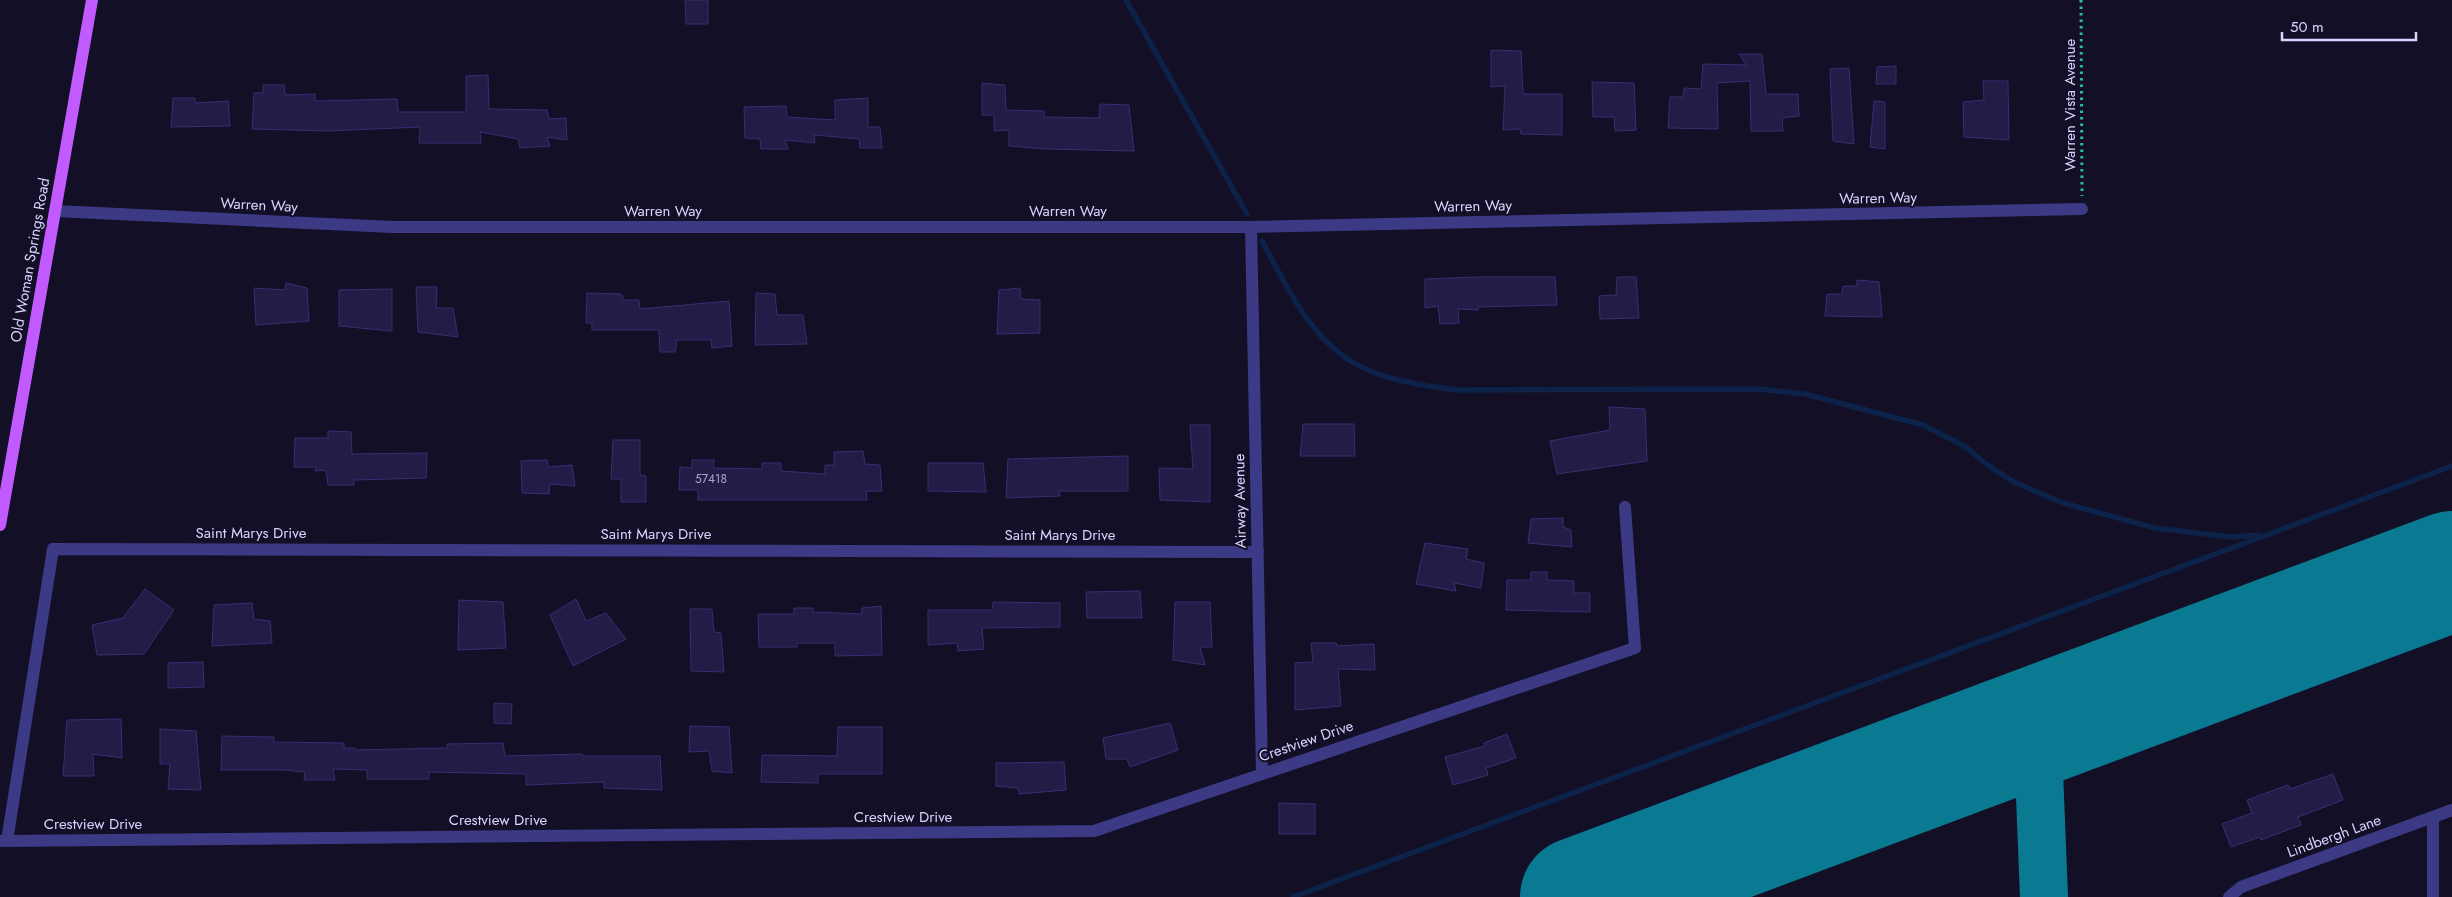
<svg xmlns="http://www.w3.org/2000/svg" width="2452" height="897" viewBox="0 0 2452 897" font-family="Jost,sans-serif">
<style>
.lines{fill:none;stroke-linecap:round;stroke-linejoin:round}
.stream{stroke:#0c2248;stroke-width:5.5}
.taxiway{stroke:#0a7a92;stroke-width:48}
.runway{stroke:#0a7a92;stroke-width:120}
.building{fill:#241b47;stroke:#3b2d73}
.path{stroke:#2fb8b0;stroke-width:3;stroke-dasharray:2.5 4;stroke-linecap:butt}
.street{stroke:#3d3a85;stroke-width:12}
.primary{stroke:#c25bff;stroke-width:12}
.labels{text-anchor:middle;dominant-baseline:central;stroke-width:4;stroke-linejoin:round;paint-order:stroke}
.number-label{font-size:12px;fill:#aca6d1}
.street-label{font-size:15px;fill:#d9d4ff;stroke:#130f26}
</style>
<rect width="100%" height="100%" fill="#130f26"/>
<g class="lines">
<g class="stream">
<polyline points="1126,0 1247,214"/>
<path d="M1262 241C1286 285 1308 335 1352 362 1382 380 1420 385 1455 390L1759 389 1805 394 1923 425 1966 447 1986 464 2014 482 2063 503 2155 528 2230 537 2259 535"/>
<polyline points="1293,897 2452,466"/>
</g>
<g class="taxiway">
<path d="M1996 741C2022 745 2026 749 2039 771"/>
<polyline points="2044,897 2039,771 2047,746 2064,716"/>
</g>
<polyline class="runway" points="1580,897 2452,571"/>
</g>
<g class="building">
<polygon points="685,0 708,0 708,24 686,24"/>
<polygon points="1491,50 1521,51 1523,94 1562,94 1562,135 1521,134 1520,129 1503,130 1505,86 1491,87"/>
<polygon points="1739,54 1762,54 1766,94 1798,94 1799,116 1782,118 1783,131 1751,131 1750,81 1717,83 1718,129 1668,128 1670,97 1683,97 1684,88 1701,89 1703,64 1746,65"/>
<polygon points="1896,66 1896,84 1876,84 1877,67"/>
<polygon points="1849,68 1854,144 1833,141 1830,69"/>
<polygon points="488,75 489,109 547,110 549,119 566,118 567,140 547,137 550,146 520,148 518,139 480,132 481,143 419,143 420,127 328,131 252,129 254,93 263,93 263,85 284,85 285,95 315,94 315,101 397,99 398,112 466,112 466,76"/>
<polygon points="1983,81 2008,81 2009,140 1964,137 1963,102 1984,100"/>
<polygon points="1592,82 1634,83 1636,130 1615,131 1614,117 1593,117"/>
<polygon points="982,83 1005,85 1006,110 1044,111 1044,117 1099,118 1100,104 1129,105 1134,151 1046,149 1009,146 1009,130 994,131 994,115 982,115"/>
<polygon points="173,98 195,98 195,103 228,101 230,126 171,127"/>
<polygon points="868,98 868,127 880,127 882,148 860,148 859,139 814,135 815,143 785,140 788,149 761,149 760,139 745,138 744,107 786,106 787,117 835,120 835,100"/>
<polygon points="1874,101 1885,102 1885,149 1870,147"/>
<polygon points="1477,277 1555,277 1557,305 1478,307 1478,310 1458,309 1459,323 1440,324 1438,306 1425,308 1425,279"/>
<polygon points="1617,277 1636,277 1639,318 1600,319 1599,296 1616,295"/>
<polygon points="1857,280 1879,282 1882,317 1825,316 1827,294 1842,294 1843,286 1857,286"/>
<polygon points="286,283 307,288 309,321 256,325 254,288 285,290"/>
<polygon points="416,287 437,287 436,308 453,308 458,337 418,332"/>
<polygon points="1020,288 1021,299 1040,300 1040,333 997,334 999,290"/>
<polygon points="392,289 392,331 339,326 339,290"/>
<polygon points="587,293 621,294 624,300 639,300 640,309 729,301 732,346 712,348 711,340 677,340 675,352 660,352 659,330 592,330 592,323 586,323"/>
<polygon points="756,293 775,294 777,315 803,315 807,344 755,345"/>
<polygon points="1609,407 1645,409 1647,461 1557,474 1550,441 1610,430"/>
<polygon points="1303,424 1354,424 1355,456 1300,456"/>
<polygon points="1190,425 1210,425 1210,502 1160,500 1159,468 1193,469"/>
<polygon points="328,431 351,432 352,454 427,453 426,478 354,480 354,485 328,485 326,470 315,471 316,467 294,467 295,438 328,438"/>
<polygon points="613,440 640,440 640,475 646,476 646,502 621,502 621,479 611,479"/>
<polygon points="863,451 865,464 880,465 882,491 866,491 867,500 698,500 698,490 679,490 680,467 692,468 692,460 714,460 714,468 762,469 762,463 781,463 781,471 825,474 825,465 834,465 834,452"/>
<polygon points="1128,456 1128,491 1059,491 1060,496 1006,498 1008,459"/>
<polygon points="547,460 548,467 572,465 575,486 550,484 549,494 522,493 521,461"/>
<polygon points="928,463 983,463 986,492 928,491"/>
<polygon points="1563,518 1563,527 1571,530 1572,547 1528,543 1531,519"/>
<polygon points="1425,543 1468,549 1466,559 1484,563 1481,588 1454,583 1456,591 1416,584"/>
<polygon points="1531,572 1547,572 1547,580 1574,581 1574,593 1590,593 1590,612 1506,610 1507,580 1531,580"/>
<polygon points="145,589 174,610 144,654 97,655 92,625 123,618"/>
<polygon points="1140,591 1142,618 1087,618 1086,592"/>
<polygon points="576,599 586,621 606,613 626,639 573,666 550,615"/>
<polygon points="459,600 503,602 506,648 458,650"/>
<polygon points="993,602 1060,603 1060,627 982,628 984,649 958,651 957,643 928,645 928,610 992,610"/>
<polygon points="1175,602 1210,602 1212,647 1200,647 1205,665 1173,660"/>
<polygon points="252,603 254,619 270,621 272,643 212,646 214,605"/>
<polygon points="881,606 882,655 835,656 835,643 797,643 797,647 759,647 758,614 794,614 794,608 813,608 813,612 862,614 862,608"/>
<polygon points="690,609 712,609 714,632 721,633 724,672 691,671"/>
<polygon points="1311,643 1336,643 1337,646 1374,644 1375,670 1338,669 1341,706 1295,710 1295,663 1313,662"/>
<polygon points="203,662 204,687 168,688 168,663"/>
<polygon points="494,703 512,704 511,724 494,723"/>
<polygon points="121,719 122,758 93,754 94,776 63,776 67,720"/>
<polygon points="1170,723 1178,750 1130,767 1127,759 1106,759 1103,738"/>
<polygon points="690,726 729,727 732,773 712,771 709,751 689,752"/>
<polygon points="838,727 882,727 882,774 818,774 818,783 761,782 762,755 837,756"/>
<polygon points="160,729 196,731 201,790 168,789 170,764 160,764"/>
<polygon points="1507,734 1516,758 1486,768 1488,775 1453,785 1445,757 1485,746 1484,743"/>
<polygon points="222,736 274,737 274,742 344,743 344,748 355,748 355,750 447,748 447,744 503,743 505,756 582,754 583,756 660,756 662,790 604,788 604,782 526,785 526,774 429,772 429,779 367,779 367,770 333,769 335,780 304,780 305,772 283,770 221,770"/>
<polygon points="1064,762 1066,790 1019,794 1018,788 996,786 996,763"/>
<polygon points="2333,774 2343,800 2298,817 2301,825 2261,840 2260,837 2231,847 2222,824 2252,813 2247,800 2288,785 2290,789"/>
<polygon points="1279,803 1315,804 1315,834 1279,834"/>
</g>
<g class="lines">
<polyline class="path" points="2081,0 2082,196"/>
<g class="street">
<polyline points="55,211 392,227 1251,227 2082,209"/>
<polyline points="1251,227 1262,773"/>
<polyline points="2433,817 2433,897"/>
<polyline points="0,841 1094,831 1635,648 1625,507"/>
<polyline points="7,841 53,549 1258,552"/>
<polyline points="2229,897 2241,887 2452,810"/>
</g>
<polyline class="primary" points="0,525 92,0"/>
</g>
<g class="labels">
<g class="number-label">
<text x="711" y="479">57418</text>
</g>
<g class="street-label">
<text transform="translate(2070 105) rotate(-90)">Warren Vista Avenue</text>
<text transform="translate(1878 198) rotate(-1)">Warren Way</text>
<text transform="translate(259 205) rotate(3)">Warren Way</text>
<text transform="translate(1473 206) rotate(-1)">Warren Way</text>
<text x="663" y="211">Warren Way</text>
<text x="1068" y="211">Warren Way</text>
<text transform="translate(30 260) rotate(-80)">Old Woman Springs Road</text>
<text transform="translate(1240 501) rotate(-91)">Airway Avenue</text>
<text x="251" y="533">Saint Marys Drive</text>
<text x="656" y="534">Saint Marys Drive</text>
<text x="1060" y="535">Saint Marys Drive</text>
<text transform="translate(1306 741) rotate(-19)">Crestview Drive</text>
<text x="903" y="817">Crestview Drive</text>
<text x="498" y="820">Crestview Drive</text>
<text x="93" y="824">Crestview Drive</text>
<text transform="translate(2334 836) rotate(-20)">Lindbergh Lane</text>
</g>
</g>
<path d="M2282 32v8h134v-8" fill="none" stroke="#d9d4ff" stroke-width="2.5"/>
<text x="2290" y="32" font-size="15" fill="#d9d4ff" stroke="#130f26" stroke-width="4" paint-order="stroke">50 m</text>
</svg>
